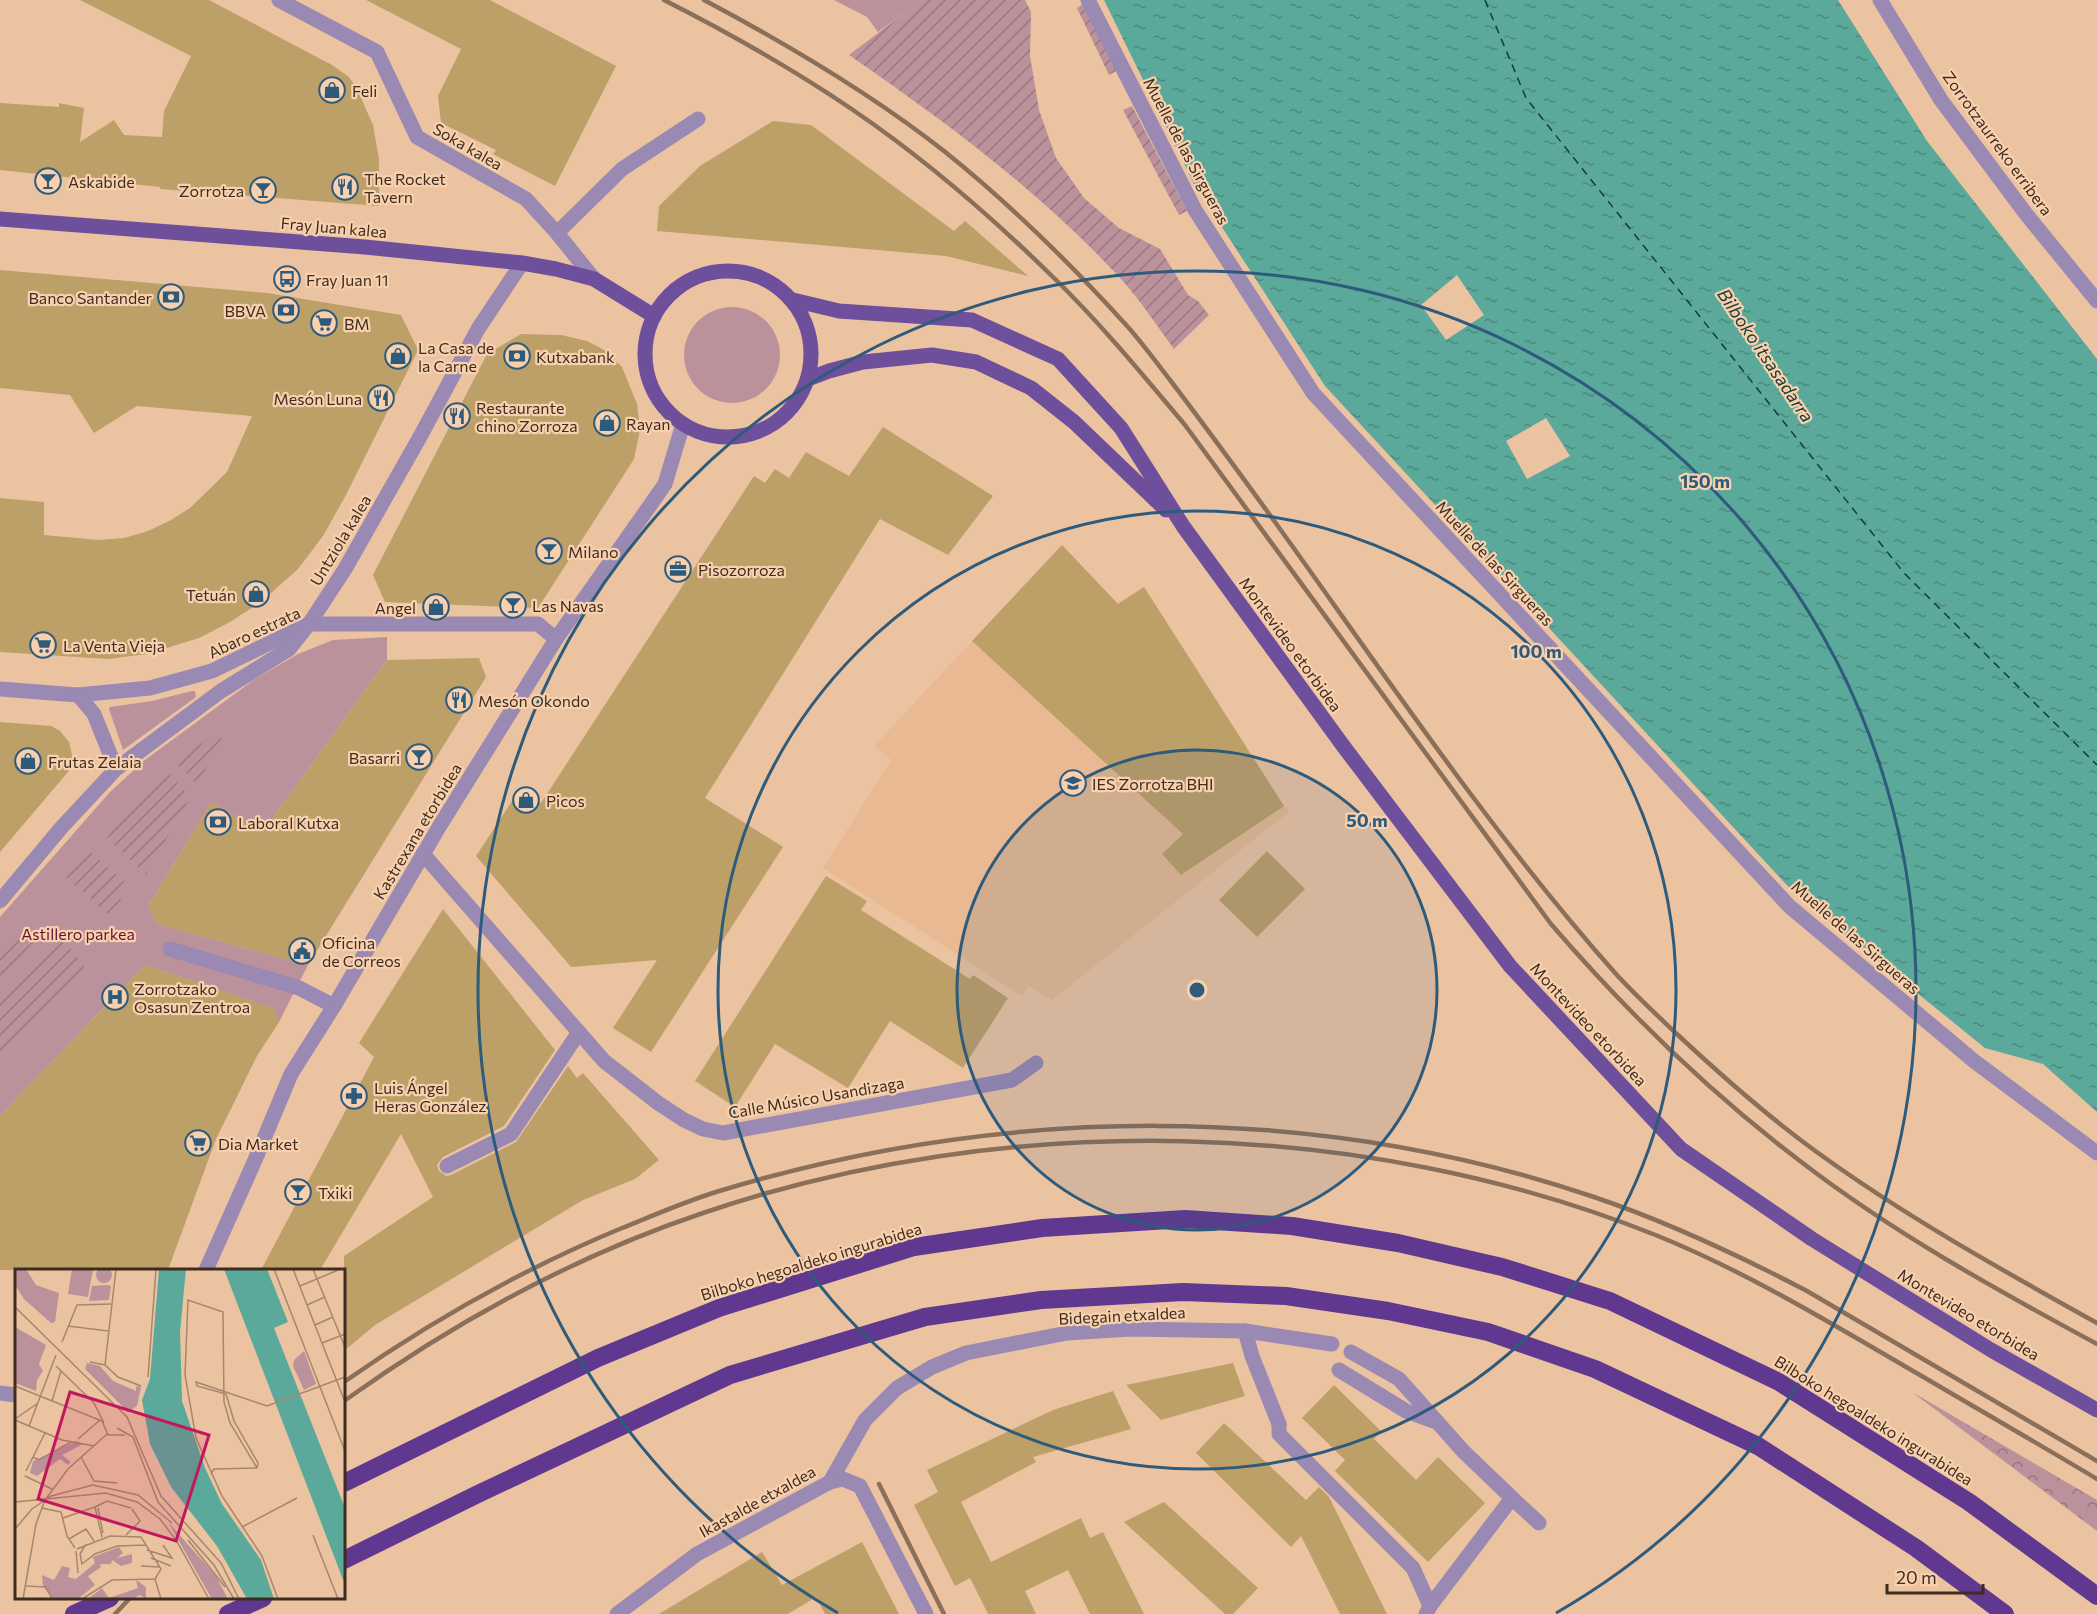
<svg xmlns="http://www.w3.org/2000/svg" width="2097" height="1614" viewBox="0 0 2097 1614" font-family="Commissioner,sans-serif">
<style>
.built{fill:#e8b992}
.green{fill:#bb919c}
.forest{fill:url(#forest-crowns)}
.garden{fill:url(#garden-furrows)}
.water{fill:url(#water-ripples)}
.pier{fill:#ecc3a1}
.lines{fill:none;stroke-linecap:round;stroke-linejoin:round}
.ferry{stroke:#163c36;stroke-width:1.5;stroke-dasharray:8 6;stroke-linecap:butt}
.building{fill:#bd9f68}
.service{stroke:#9989b3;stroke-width:15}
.pedestrian{stroke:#9989b3;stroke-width:15}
.minor{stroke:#9989b3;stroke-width:15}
.tertiary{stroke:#9989b3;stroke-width:15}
.primary{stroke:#6e4f9b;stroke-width:15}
.motorway{stroke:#603890;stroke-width:18}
.rail{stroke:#8a6f59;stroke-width:4.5}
.motorway-bridge{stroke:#603890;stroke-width:18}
.ring{fill:none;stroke:#2e5b7b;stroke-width:3}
.labels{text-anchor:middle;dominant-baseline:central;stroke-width:4.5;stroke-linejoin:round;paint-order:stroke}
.poi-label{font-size:16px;fill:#3d2d20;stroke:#f9d0ae;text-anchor:start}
.street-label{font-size:16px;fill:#3d2d20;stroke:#f9d0ae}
.park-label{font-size:16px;fill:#611533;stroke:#f9d0ae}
.water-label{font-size:18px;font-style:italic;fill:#163c36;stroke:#f9d0ae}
.inset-river{fill:none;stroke:#5aa99b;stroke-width:3}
.inset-road{fill:none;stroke:#a6876d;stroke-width:1.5}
.view{fill:#c2185b;fill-opacity:0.15;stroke:#c2185b;stroke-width:3}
.inset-edge{fill:none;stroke:#3d2d20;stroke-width:3}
.centre{fill:#2e5b7b;stroke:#f9d0ae;stroke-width:3}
.ring-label{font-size:18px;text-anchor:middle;font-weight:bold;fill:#2e5b7b;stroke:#f9d0ae;stroke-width:4.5;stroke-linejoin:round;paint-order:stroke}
</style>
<defs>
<pattern id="forest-crowns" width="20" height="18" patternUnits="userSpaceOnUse" patternTransform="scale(1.5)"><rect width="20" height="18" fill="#bb919c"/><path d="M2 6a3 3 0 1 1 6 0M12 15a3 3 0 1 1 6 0" fill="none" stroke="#99777f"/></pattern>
<pattern id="garden-furrows" width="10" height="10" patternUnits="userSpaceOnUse" patternTransform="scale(1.5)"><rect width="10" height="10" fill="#bb919c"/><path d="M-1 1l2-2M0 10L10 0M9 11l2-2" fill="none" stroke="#99777f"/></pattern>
<pattern id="water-ripples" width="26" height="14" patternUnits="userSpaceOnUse" patternTransform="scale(1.5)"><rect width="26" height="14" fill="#5aa99b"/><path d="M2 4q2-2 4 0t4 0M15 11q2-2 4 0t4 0" fill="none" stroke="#4c8a7e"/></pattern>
</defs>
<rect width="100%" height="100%" fill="#ecc3a1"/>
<polygon class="built" points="1062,545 1117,603 1144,587 1284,806 1290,811 1052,1000 1029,986 1022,996 823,868 891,760 874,746"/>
<g class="green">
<polygon points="834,0 918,0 906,12 878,32 867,17"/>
<circle cx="732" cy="355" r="48"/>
<polygon points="387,637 387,660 262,833 212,802 148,906 157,924 308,965 279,1022 272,1008 145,965 0,1116 0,917 110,792 145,760 255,679 298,654 333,640"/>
<polygon points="192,691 195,691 196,697 123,750 109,709 110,707 152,701"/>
</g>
<polygon class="forest" points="1912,1392 2097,1500 2097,1531"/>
<g class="garden">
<path d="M918 0H1025L1031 12 1030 56 1039 110 1056 158 1084 198 1119 228 1160 249 1188 295 1198 301 1209 315 1174 349C1157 326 1141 301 1121 279 1042 193 946 122 849 55L906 12Z"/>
<polygon points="1085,3 1118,70 1109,75 1077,8"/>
<polygon points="1132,106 1187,211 1179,215 1123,110"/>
<polygon points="228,725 198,785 175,762"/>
<polygon points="165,770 190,797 146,875 107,837"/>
<polygon points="88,850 128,884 112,918 64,875"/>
<polygon points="24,931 35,940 0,980 0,958"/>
<polygon points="60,934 85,968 0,1058 0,1002"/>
</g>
<polygon class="water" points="1104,0 1838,0 1927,141 2097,359 2097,1112 2043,1064 1985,1048 1796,895 1325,386 1194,184"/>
<g class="pier">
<polygon points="1457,275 1484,315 1446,340 1421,305"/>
<polygon points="1546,418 1570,456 1527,479 1506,441"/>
</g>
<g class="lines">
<polyline class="ferry" points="1485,0 1526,98 1904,573 2097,765"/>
</g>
<g class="building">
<polygon points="80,0 209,0 332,65 349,77 356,87 373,125 379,159 379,206 160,189 160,187 0,170 0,103 59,107 59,103 84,108 80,142 114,120 124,135 162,137 164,111 191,56"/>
<polygon points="366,0 490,0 616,66 555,186 493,154 496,150 441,123 438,96 461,49"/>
<polygon points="773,121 811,125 954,231 965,221 1028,276 946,256 657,231 659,206 700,166"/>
<polygon points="0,270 267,293 401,315 418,350 346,495 323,536 298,569 261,602 230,622 199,638 147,654 108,659 0,652 0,498 44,502 44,535 99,540 124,538 148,531 171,520 190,508 227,472 252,416 137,406 94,433 70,395 0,388"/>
<polygon points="521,334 561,335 587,341 606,351 622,367 637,404 640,430 634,459 538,608 385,602 373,575 487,354"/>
<polygon points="883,427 993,496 948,555 880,519 705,798 783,847 651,1052 613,1028 657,960 571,967 476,856 520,789 541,803 754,476 765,483 775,469 789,478 806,452 849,476"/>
<polygon points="1062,545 1118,604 1144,587 1284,806 1181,875 1162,854 1183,834 972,641"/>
<polygon points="479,658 486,677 308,965 156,924 148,906 212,802 262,833 387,660"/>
<polygon points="0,722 51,726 60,731 69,742 73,759 68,772 0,852"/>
<polygon points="1267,851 1305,889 1257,937 1219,900"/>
<polygon points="826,876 867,901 861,910 970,979 973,975 1008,998 963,1068 890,1021 848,1088 775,1044 735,1107 695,1081"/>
<polygon points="443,909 555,1050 504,1126 443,1157 437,1165 439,1171 446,1176 451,1175 516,1142 568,1066 577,1078 583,1073 659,1160 635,1179 583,1200 375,1325 344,1351 344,1256 433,1197 401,1134 320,1270 261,1270 374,1057 359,1043"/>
<polygon points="145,965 273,1008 279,1022 257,1056 216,1139 168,1270 0,1270 0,1116"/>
<polygon points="1233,1363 1245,1396 1161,1420 1126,1385"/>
<polygon points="1334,1385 1381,1431 1374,1439 1416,1480 1438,1457 1485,1503 1428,1562 1335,1471 1345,1460 1302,1418"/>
<polygon points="1113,1391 1131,1429 1033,1457 1036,1462 961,1502 991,1562 1081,1518 1090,1538 1103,1532 1144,1614 1090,1614 1068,1570 1025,1591 1036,1614 988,1614 970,1578 955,1586 914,1505 938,1492 927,1470 1053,1410"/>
<polygon points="1224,1423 1306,1500 1319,1487 1329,1497 1387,1614 1340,1614 1301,1536 1291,1547 1196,1453"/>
<polygon points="1164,1502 1258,1588 1233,1614 1225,1614 1124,1522"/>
<polygon points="862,1542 899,1614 825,1614 816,1597 788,1614 659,1614 762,1552 782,1585"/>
</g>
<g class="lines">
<g class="service">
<polyline points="557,233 622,169 698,119"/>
<polyline points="170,949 299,988 334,1006"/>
</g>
<g class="pedestrian">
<polyline points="1088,0 1195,210 1313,393 1789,906 1974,1061 2097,1153"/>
<polyline points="1245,1331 1252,1356 1279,1424"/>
</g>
<g class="minor">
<polyline points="279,0 377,52 417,137 526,199 557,233 594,279"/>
<polyline points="1880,0 1941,100 2026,214 2097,301"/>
<polyline points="0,689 78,695 150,688 212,671 309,624 538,624 556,639"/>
<polyline points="78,695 94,714 116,769"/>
<polyline points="423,854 604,1061 658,1103 684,1120 703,1129 723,1133 1012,1080 1036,1063"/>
<polyline points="0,901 61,828 116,769 221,691 289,649 309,624 345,569 421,435 478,329 522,263"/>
<polyline points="447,1166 511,1134 579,1032"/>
<polyline points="1351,1352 1399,1379 1463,1451 1512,1498 1430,1606 1426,1614"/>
<polyline points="1339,1370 1406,1411 1436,1422"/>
<polyline points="0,1393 16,1395"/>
<polyline points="1279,1424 1279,1434 1413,1568 1430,1606"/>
<polyline points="830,1482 865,1420 897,1388 932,1367 966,1353 1067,1333 1131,1329 1245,1331 1332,1344"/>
<polyline points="1512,1498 1539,1523"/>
</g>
<g class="tertiary">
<polyline points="206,1270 255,1160 291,1074 334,1006 439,827 556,639 665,484 683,424"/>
<polyline points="617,1614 697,1554 830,1482 843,1479 860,1486 926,1614"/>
</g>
<g class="primary">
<polyline points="0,219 365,247 522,263 556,269 594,279 654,316"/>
<circle cx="728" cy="354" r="83"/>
<polyline points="793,300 839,311 972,320 1058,359 1121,428 1183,526 1344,747 1510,966 1681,1149 1812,1239 1991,1350 2097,1410"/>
<polyline points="808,379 829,371 863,362 932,355 976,362 1031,388 1074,422 1166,510"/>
</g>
<g class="motorway">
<polyline points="344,1483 598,1358 719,1308 914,1247 1042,1228 1185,1219 1292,1226 1398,1243 1502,1267 1610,1301 1779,1382 1969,1502 2097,1596"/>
<polyline points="344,1560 480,1493 730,1375 925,1317 1041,1300 1183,1292 1286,1296 1388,1311 1488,1332 1595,1369 1758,1446 1916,1548 2005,1614"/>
<polyline points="228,1614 263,1598"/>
</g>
<g class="rail">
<path d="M664 0C729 33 793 69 853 110 925 159 993 218 1055 279 1102 325 1143 375 1185 425L1551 924C1626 1011 1709 1092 1800 1161 1892 1232 1995 1289 2097 1344"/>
<path d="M704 0C787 44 870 93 944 151 1010 204 1071 264 1128 327 1143 344 1156 362 1170 380 1206 427 1240 474 1275 522 1385 675 1491 833 1616 974 1636 996 1658 1016 1679 1036 1722 1076 1766 1115 1814 1150 1903 1215 2000 1269 2097 1323"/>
<path d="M344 1382C431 1321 523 1269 622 1228 652 1216 684 1202 716 1192 1000 1105 1312 1101 1594 1197 1668 1222 1738 1255 1807 1291L2097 1461"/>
<path d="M344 1401C453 1323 575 1256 703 1213 1004 1110 1363 1117 1658 1236 1744 1271 1822 1318 1901 1364 1966 1402 2032 1440 2097 1479"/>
<polyline points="879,1484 944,1614"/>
<polyline points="94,1614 109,1598"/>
<polyline points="115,1614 130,1598"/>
</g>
<polyline class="motorway-bridge" points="74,1614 110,1598"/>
</g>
<circle cx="1197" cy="990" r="240" fill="#2e5b7b" fill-opacity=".12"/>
<g class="ring">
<circle cx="1197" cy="990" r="240"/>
<circle cx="1197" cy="990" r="479"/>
<path d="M838 1613A719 719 0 1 1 1556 1613"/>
</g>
<defs>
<g id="shop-ring" transform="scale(1.35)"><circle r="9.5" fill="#f9d0ae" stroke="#2e5b7b" stroke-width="1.5"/><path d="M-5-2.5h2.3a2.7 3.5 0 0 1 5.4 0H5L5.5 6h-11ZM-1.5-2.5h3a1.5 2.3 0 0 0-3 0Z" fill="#2e5b7b"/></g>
<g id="bar-ring" transform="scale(1.35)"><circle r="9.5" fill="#f9d0ae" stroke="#2e5b7b" stroke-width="1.5"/><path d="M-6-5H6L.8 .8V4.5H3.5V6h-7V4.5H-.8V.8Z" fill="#2e5b7b"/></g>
<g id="restaurant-ring" transform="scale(1.35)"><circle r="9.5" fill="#f9d0ae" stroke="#2e5b7b" stroke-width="1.5"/><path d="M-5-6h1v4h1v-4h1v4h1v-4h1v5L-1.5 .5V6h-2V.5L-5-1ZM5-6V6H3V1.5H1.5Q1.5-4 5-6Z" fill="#2e5b7b"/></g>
<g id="bus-ring" transform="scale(1.35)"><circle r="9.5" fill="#f9d0ae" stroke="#2e5b7b" stroke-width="1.5"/><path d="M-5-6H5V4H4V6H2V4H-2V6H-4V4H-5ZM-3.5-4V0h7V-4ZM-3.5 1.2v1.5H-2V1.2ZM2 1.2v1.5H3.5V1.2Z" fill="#2e5b7b"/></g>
<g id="bank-ring" transform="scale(1.35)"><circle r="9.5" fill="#f9d0ae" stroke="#2e5b7b" stroke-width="1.5"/><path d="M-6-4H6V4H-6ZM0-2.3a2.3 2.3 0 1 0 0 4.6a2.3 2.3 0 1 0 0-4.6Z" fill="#2e5b7b"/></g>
<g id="supermarket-ring" transform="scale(1.35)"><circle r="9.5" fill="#f9d0ae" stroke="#2e5b7b" stroke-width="1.5"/><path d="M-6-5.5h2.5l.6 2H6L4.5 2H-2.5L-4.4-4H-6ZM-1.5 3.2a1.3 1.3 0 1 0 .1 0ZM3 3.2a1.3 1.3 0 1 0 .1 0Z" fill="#2e5b7b"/></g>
<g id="office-ring" transform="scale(1.35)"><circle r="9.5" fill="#f9d0ae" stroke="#2e5b7b" stroke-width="1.5"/><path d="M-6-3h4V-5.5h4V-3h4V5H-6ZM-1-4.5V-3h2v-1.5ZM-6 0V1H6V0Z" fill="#2e5b7b"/></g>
<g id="school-ring" transform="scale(1.35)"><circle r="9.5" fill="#f9d0ae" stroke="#2e5b7b" stroke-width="1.5"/><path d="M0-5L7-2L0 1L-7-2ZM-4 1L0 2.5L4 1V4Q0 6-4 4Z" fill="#2e5b7b"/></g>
<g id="civic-ring" transform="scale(1.35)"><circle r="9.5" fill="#f9d0ae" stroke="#2e5b7b" stroke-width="1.5"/><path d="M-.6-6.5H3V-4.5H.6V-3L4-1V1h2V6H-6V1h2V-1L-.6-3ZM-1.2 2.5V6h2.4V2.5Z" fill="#2e5b7b"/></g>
<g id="hospital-ring" transform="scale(1.35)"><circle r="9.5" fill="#f9d0ae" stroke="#2e5b7b" stroke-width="1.5"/><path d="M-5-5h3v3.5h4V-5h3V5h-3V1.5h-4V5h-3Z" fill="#2e5b7b"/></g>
<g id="pharmacy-ring" transform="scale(1.35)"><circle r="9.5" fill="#f9d0ae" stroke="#2e5b7b" stroke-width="1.5"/><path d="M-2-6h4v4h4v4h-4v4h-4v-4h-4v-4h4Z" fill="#2e5b7b"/></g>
</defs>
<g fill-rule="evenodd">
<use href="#shop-ring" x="332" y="90"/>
<use href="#bar-ring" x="48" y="181"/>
<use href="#restaurant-ring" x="345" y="187"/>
<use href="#bar-ring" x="263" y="190"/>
<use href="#bus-ring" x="287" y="279"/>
<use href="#bank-ring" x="171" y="297"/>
<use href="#bank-ring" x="286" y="310"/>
<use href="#supermarket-ring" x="324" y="323"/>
<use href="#shop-ring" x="398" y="356"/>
<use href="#bank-ring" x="517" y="356"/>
<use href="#restaurant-ring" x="381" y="398"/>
<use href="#restaurant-ring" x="457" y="416"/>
<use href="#shop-ring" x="607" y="423"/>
<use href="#bar-ring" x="549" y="551"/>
<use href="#office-ring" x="678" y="569"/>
<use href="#shop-ring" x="256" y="594"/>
<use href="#bar-ring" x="513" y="605"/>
<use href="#shop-ring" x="436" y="607"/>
<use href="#supermarket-ring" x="43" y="645"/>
<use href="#restaurant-ring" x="459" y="700"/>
<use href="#bar-ring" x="419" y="757"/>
<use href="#shop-ring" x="28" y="761"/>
<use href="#school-ring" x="1073" y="783"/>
<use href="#shop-ring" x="526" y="800"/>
<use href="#bank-ring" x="218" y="822"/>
<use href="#civic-ring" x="302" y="951"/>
<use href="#hospital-ring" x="115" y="997"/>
<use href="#pharmacy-ring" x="354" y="1096"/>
<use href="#supermarket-ring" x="198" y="1143"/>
<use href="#bar-ring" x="298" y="1192"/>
</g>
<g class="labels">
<g class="poi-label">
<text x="352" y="90">Feli</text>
<text x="364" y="178">The Rocket<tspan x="364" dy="18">Tavern</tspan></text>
<text x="68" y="181">Askabide</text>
<text x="244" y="190" text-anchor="end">Zorrotza</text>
<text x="306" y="279">Fray Juan 11</text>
<text x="152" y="297" text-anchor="end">Banco Santander</text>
<text x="266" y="310" text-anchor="end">BBVA</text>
<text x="344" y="323">BM</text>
<text x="418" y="347">La Casa de<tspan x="418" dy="18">la Carne</tspan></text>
<text x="536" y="356">Kutxabank</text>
<text x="362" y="398" text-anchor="end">Mesón Luna</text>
<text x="476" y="407">Restaurante<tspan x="476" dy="18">chino Zorroza</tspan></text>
<text x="626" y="423">Rayan</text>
<text x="568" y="551">Milano</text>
<text x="698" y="569">Pisozorroza</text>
<text x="236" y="594" text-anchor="end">Tetuán</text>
<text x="532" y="605">Las Navas</text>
<text x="416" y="607" text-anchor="end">Angel</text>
<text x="63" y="645">La Venta Vieja</text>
<text x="478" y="700">Mesón Okondo</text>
<text x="400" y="757" text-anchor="end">Basarri</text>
<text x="48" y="761">Frutas Zelaia</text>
<text x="1092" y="783">IES Zorrotza BHI</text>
<text x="546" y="800">Picos</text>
<text x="238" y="822">Laboral Kutxa</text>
<text x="322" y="942">Oficina<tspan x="322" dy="18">de Correos</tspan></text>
<text x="134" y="988">Zorrotzako<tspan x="134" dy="18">Osasun Zentroa</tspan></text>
<text x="374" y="1087">Luis Ángel<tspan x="374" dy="18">Heras González</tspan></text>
<text x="218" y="1143">Dia Market</text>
<text x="318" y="1192">Txiki</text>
</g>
<g class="street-label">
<text transform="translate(1998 143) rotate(54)">Zorrotzaurreko erribera</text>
<text transform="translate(468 146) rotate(30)">Soka kalea</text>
<text transform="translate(1187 151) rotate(62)">Muelle de las Sirgueras</text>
<text transform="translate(334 227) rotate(5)">Fray Juan kalea</text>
<text transform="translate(340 540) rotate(-59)">Untziola kalea</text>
<text transform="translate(1495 563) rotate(47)">Muelle de las Sirgueras</text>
<text transform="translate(254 632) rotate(-25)">Abaro estrata</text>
<text transform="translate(1291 644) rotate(54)">Montevideo etorbidea</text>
<text transform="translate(417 831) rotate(-59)">Kastrexana etorbidea</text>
<text transform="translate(1856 937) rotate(41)">Muelle de las Sirgueras</text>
<text transform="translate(1589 1024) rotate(47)">Montevideo etorbidea</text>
<text transform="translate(816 1097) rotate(-10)">Calle Músico Usandizaga</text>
<text transform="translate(811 1261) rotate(-17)">Bilboko hegoaldeko ingurabidea</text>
<text transform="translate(1969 1314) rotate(31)">Montevideo etorbidea</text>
<text transform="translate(1122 1315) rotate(-3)">Bidegain etxaldea</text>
<text transform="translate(1874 1420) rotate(32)">Bilboko hegoaldeko ingurabidea</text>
<text transform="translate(757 1501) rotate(-29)">Ikastalde etxaldea</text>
</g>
<g class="park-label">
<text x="78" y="933">Astillero parkea</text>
</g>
<g class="water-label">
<text transform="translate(1766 355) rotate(56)">Bilboko itsasadarra</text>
</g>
</g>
<g transform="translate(15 1269)">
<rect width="330" height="330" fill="#ecc3a1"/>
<path d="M81 6a8 8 0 1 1 16 0a8 8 0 1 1-16 0ZM0 0H11L21 16 44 24 40 53 36 54 9 30 0 16ZM57 0H78L73 28 53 25ZM91 16 96 17 94 31 74 32 77 17ZM0 58 31 76 24 95 28 102 22 111 21 122 0 114ZM289 82 301 115 289 121 278 97 279 91ZM72 94 85 97 98 112 121 122V117L126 118 122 137 113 143 70 100ZM62 172 68 175 47 186 56 193 53 196 45 190 22 207 15 204 18 192ZM104 278 108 284 102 289 117 285V294L106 297 97 291 96 295H85L86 298 73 307 80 316 63 330H37L28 317 27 306 39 311 47 297 55 299 53 308 61 310 80 294 78 288ZM121 311 131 318V330L125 326 117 330H73L87 319 94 329 123 319Z" fill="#bb919c"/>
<path d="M153 253 201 307 213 330H197Z" fill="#bb919c"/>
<path d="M144 0H171L165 63 167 132 190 199 207 235 246 291 259 330H232L202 277 156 218 135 175 127 131 135 110ZM209 0H252L273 53 259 59 330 239V316Z" fill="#5aa99b"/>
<path class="inset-river" d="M159 0 149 110 154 160 187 232 217 271 247 330"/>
<path class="inset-road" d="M259 0 330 182M278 0 330 133M298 0 330 78M285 17 323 1M292 36 310 28M0 38 112 148 146 227 206 294 224 330M300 56 318 48M53 57 93 62M47 73 62 36 96 35M307 74 330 65M75 93 90 96 103 108 126 117M90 96 101 0M41 97 79 134 89 154M133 108 141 0M0 117 87 152 93 166H110M211 125 182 117 181 113 252 137 330 108M211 125 219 152 243 194 242 199M37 132 46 102M0 150 23 134M0 151 47 171 79 177M14 157 41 86M102 159 118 168 143 233 199 296 219 330M63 170 85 151M18 188 24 191 56 173M66 188 79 212 102 214M242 199 215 154 209 133 208 43 173 31 170 106 181 169 207 227 247 287 263 330M11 202 30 164M196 205 199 200 242 199M10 207 37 220M0 233 91 224 122 233 145 250 161 271 194 330M80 238 92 232 116 239M80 238 87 268M26 239 46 243 52 267 60 279M83 239 88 264M48 249 80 238M227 258 282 229M0 260 17 240 36 227 78 216 123 226 157 254M111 266 125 252 117 240M298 266 323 330M54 270 71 260 79 272M173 271 210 318M71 275 65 285 67 295 80 285 102 277 131 276M62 280 95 267 126 268 146 300 140 310M132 281 157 289 148 276M61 282 63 304M136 289 156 297M126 297 144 298M140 310 146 330M11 317 31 318 37 330M8 330 21 255 30 231 53 200 92 165M67 330 97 311 140 310"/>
<path class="view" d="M55 123 194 166 161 272 23 230Z"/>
<rect width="330" height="330" class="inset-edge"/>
</g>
<circle cx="1197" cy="990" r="9" class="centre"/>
<g class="ring-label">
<text x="1705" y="488">150 m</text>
<text x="1536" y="658">100 m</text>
<text x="1367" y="827">50 m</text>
</g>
<path d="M1887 1584v9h96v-9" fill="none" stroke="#3d2d20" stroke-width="3"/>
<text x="1896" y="1584" font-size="18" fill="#3d2d20" stroke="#f9d0ae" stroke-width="4.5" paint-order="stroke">20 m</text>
</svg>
